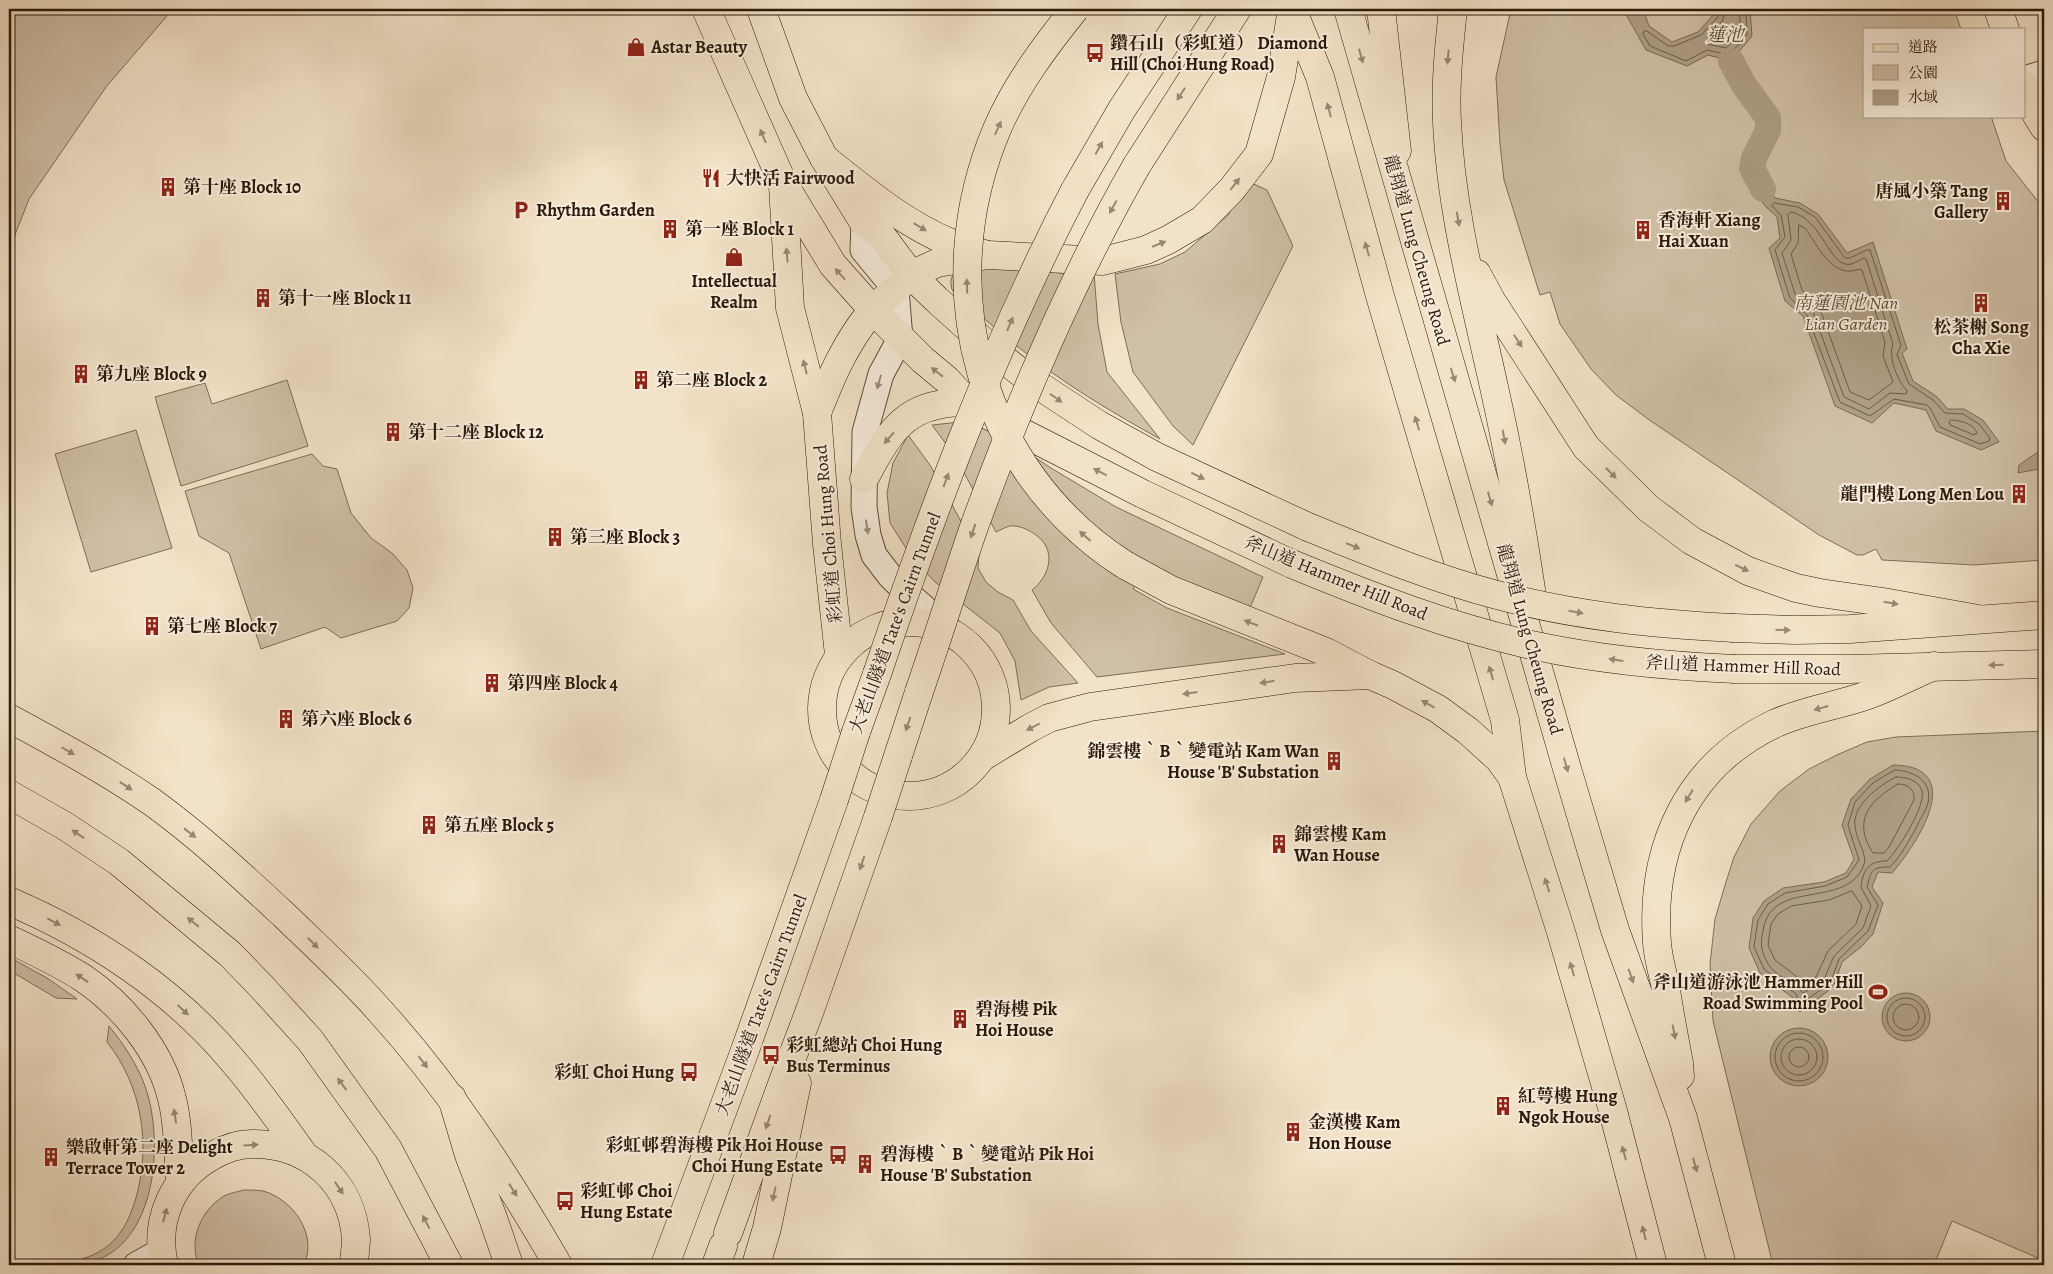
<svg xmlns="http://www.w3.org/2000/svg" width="2053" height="1274" viewBox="0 0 2053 1274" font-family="Alegreya,'Noto Serif TC',serif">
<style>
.green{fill:#d0c0a7;stroke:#7e6d58}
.water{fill:#ae9e86;stroke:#7a6954}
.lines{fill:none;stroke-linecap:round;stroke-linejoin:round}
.shore{stroke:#6c5c48;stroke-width:1}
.canal{stroke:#ae9e86;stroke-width:26}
.minor-casing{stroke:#5d4c38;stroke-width:27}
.major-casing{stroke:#2b1a09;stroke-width:29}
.highway-casing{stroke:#2b1a09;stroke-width:29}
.minor{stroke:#f7ecdb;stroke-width:25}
.major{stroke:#f2e2c7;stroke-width:28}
.highway{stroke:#f2e2c7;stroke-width:28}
.major-bridge-casing{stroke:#2b1a09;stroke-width:29;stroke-linecap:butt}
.highway-bridge-casing{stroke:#2b1a09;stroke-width:29;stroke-linecap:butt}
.major-bridge{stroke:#f2e2c7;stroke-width:28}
.highway-bridge{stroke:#f2e2c7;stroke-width:28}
.oneway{fill:#988872}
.oneway2{fill:#9b8e7c}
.labels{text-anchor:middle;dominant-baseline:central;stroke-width:4;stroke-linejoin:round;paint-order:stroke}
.poi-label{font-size:18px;font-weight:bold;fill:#2b1a09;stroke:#f7ecdb;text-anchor:start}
.street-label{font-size:18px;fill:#2b1a09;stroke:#f7ecdb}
.park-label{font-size:18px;font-style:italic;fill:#5d4c38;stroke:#f7ecdb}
.water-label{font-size:19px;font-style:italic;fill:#5f4f3b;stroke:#f7ecdb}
</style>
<rect width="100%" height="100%" fill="#f2e2c7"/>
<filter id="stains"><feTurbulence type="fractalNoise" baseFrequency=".004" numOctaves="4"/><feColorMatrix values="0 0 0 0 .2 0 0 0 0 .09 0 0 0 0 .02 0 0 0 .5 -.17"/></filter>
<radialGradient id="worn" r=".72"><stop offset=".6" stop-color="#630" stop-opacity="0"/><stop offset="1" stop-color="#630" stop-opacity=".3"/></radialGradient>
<g class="green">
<polygon points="9,9 173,9 106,87 29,199 9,250"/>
<polygon points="1511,9 1954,9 1961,29 1864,29 1864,116 1991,116 2006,161 2044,209 2044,560 1974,565 1882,560 1876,549 1863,555 1857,555 1819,535 1648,419 1616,395 1591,369 1560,324 1550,292 1540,295 1504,180 1500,144 1496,77"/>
<polygon points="1249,182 1267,190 1293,246 1193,445 1173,426 1133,372 1121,322 1115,274 1160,264 1185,252 1228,215"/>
<path d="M968 265 1061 273H1094L1098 324 1107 372 1160 439C1115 414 1071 388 1031 357 1003 336 978 313 952 290 948 274 955 273 968 265Z"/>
<polygon points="287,380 308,446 181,486 155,397 205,383 212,404"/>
<path d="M960 422 987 429 1009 440 1051 468 1116 507 1263 577 1249 610 1148 567 1133 589 1167 608 1285 654 1097 677 1051 623 1032 590C1050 576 1057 550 1036 535 1029 530 1019 525 1010 526 1006 527 1000 530 996 532L955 456 932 425Z"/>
<polygon points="136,430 172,548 91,572 55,454"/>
<polygon points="908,435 930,465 979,554 978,568 986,582 998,592 1013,600 1031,631 1078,683 1049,687 1021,700 1015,661 1000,633 935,582 911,556 890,523 887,493 893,463"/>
<polygon points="312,454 323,466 337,469 351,513 371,538 392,553 407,570 413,588 409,608 397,621 341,638 325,627 261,649 229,553 199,536 185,491"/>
<polygon points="2044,731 2044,1265 2035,1265 2038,1258 1952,1221 1934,1265 1773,1265 1713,1021 1710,964 1715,919 1726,882 1734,857 1751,824 1780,791 1809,769 1839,754 1867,742 1896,737"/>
<polygon points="9,957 47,978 77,999 56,998 9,970"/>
<path d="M109 1026C124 1045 138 1065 146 1089 166 1150 154 1265 69 1265V1262C108 1255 125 1235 136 1198 151 1144 142 1086 107 1042Z"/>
<path d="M244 1190C250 1190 257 1190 263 1191 293 1199 318 1235 304 1265H199C188 1240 201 1210 224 1196 230 1193 237 1192 244 1190Z"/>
</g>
<g class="water">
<polygon points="1623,9 1643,9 1649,26 1672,42 1698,32 1714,14 1714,9 1750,9 1752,36 1731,61 1708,55 1687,66 1646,50"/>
<polygon points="1768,187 1775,198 1800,203 1818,214 1847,253 1873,242 1907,349 1902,353 1913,381 1936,396 1948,409 1964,409 1983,420 1999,442 1981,450 1936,431 1926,410 1894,403 1872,423 1835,406 1803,316 1785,301 1769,248 1780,238 1777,217 1765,206 1755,192"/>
<polygon points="2044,448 2044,468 2018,473 2019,465"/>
<path d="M1893 765C1968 766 1918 843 1892 873L1878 872 1872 887 1883 903 1873 934 1861 947 1842 962 1835 983 1828 991 1800 1012 1794 1007 1793 998 1760 973 1749 948 1753 918 1764 901 1783 888 1824 882 1846 873 1854 859 1842 825 1851 799 1870 779Z"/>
<circle cx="1906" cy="1017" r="24"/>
<circle cx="1799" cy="1057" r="29"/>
</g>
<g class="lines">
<g class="shore">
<polyline points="1719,9 1718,17 1701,35 1674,46 1668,46 1647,31 1644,31 1643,34 1650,46 1686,61 1707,50 1729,55 1747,35 1746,9"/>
<polyline points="1725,9 1723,20 1705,42 1707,44 1726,48 1741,33 1739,9"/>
<polygon points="1775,203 1798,207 1815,217 1845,258 1850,258 1867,250 1870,250 1901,345 1897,355 1909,384 1933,400 1945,413 1963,414 1979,424 1990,438 1989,441 1980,444 1940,427 1930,408 1927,405 1894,399 1870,416 1840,402 1807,315 1790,298 1775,250 1785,237 1781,215 1772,206"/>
<path d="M1791 212C1820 218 1828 260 1845 264 1851 266 1858 261 1864 258L1866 259 1893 344C1888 357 1897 380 1907 391L1906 394 1890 393 1869 409 1844 397 1813 312 1795 294 1782 253 1791 240 1788 215Z"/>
<path d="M1799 225 1805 228C1818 246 1833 280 1859 269L1862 270 1885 342 1883 356 1893 382 1869 400 1850 392 1820 309 1802 290 1791 254 1798 243Z"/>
<path d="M1951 420C1961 420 1974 424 1977 433L1974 435 1950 425 1949 422Z"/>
<path d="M1895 770C1914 771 1933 781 1928 803 1926 811 1919 820 1916 828 1908 842 1901 856 1890 867 1873 867 1871 869 1867 887L1878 905 1868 931 1839 959 1831 981 1825 987 1800 1004 1796 994 1764 969 1754 947 1758 920 1768 904 1785 893 1825 886 1847 877 1859 860 1848 825 1855 802 1873 783Z"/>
<path d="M1896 777C1906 777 1919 780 1922 791 1926 806 1898 850 1887 861 1869 861 1863 869 1861 887L1871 906 1863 928 1834 956 1825 977 1821 982 1803 993C1794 982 1775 976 1768 964 1761 951 1760 944 1763 931 1771 875 1851 913 1865 861 1864 849 1856 838 1855 826 1852 805 1880 785 1896 777Z"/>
<path d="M1898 784C1909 784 1915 790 1914 800L1889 847 1884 853H1873C1852 821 1869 801 1898 784Z"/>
<polygon points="1852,891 1862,906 1856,924 1828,951 1816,977 1805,983 1775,960 1768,945 1771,924 1778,914 1791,906 1829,900"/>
<circle cx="1906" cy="1017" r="19"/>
<circle cx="1906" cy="1017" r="13"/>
<circle cx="1799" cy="1057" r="24"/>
<circle cx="1799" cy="1057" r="18"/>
<circle cx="1799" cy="1057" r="10"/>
</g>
<polyline class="canal" points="1731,61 1744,85 1768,118 1768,130 1754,158 1752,168 1763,189"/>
<g class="minor-casing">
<g id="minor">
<polyline points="2024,79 2044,73"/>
<polyline points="864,223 863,250 896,290 900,339 881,374 865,432 864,507 868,535 874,555 890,576 906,592 954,634"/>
<polyline points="136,1265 161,1251"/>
</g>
</g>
<g class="major-casing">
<g id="major">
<polyline points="706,9 782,181 833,265 873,310 923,360 947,380 972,407 1143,494 1292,564"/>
<polyline points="761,9 793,98 824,158 864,223 882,236 911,275 937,300 996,353 1029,379 1099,425 1157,457 1308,527"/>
<polyline points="1381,9 1397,151"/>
<polyline points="1998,9 2005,29"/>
<polyline points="2024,85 2036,114 2044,127"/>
<polyline points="783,185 790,308 817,413 827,544 839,655"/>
<path d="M817 413C832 375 845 344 871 312 883 299 898 288 911 275"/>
<path d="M864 479C882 446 897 412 938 405 953 402 957 401 972 407"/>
<circle cx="909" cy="709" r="87"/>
<polyline points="1734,628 1795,630 1850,629 2044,615"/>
<polyline points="1735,669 1849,669 2044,664"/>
<path d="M9 718C57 744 107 771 152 802 199 836 242 876 284 915 316 946 350 977 379 1010 449 1087 506 1175 558 1265"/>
<polyline points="982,757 1030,728 1049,718 1090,707 1295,678 1370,675 1393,685 1438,709 1468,731 1499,759 1512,777"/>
<polyline points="9,794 65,826 119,862 230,954 261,986 310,1040 388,1149 449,1265"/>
<path d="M9 901C93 937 174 990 233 1061 259 1091 281 1123 304 1155"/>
<path d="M9 939C34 951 60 963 83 978 123 1005 161 1051 172 1099 179 1126 178 1155 180 1183"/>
<path d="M164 1265C154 1221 172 1178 212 1156 224 1149 239 1144 252 1144 308 1143 352 1182 356 1239 356 1247 354 1257 354 1265"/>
</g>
</g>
<g class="highway-casing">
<g id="highway">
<polyline points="1292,9 1320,77 1380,296 1505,720 1512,777 1561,932 1613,1111 1653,1265"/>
<polyline points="1348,9 1568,772 1615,930 1683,1118 1722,1265"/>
<path d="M1453 9C1449 47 1445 84 1447 122 1451 212 1475 300 1494 387 1509 454 1521 522 1531 589"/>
<path d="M824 158C863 189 904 224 951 243 962 248 973 251 984 254"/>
<polyline points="1137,165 1237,9"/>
<polyline points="1075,190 1122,109 1188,9"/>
<polyline points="1477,274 1491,300 1586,447 1648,508 1692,541 1748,571 1796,588 1820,593 1883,602 1978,619"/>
<polyline points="911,275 937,263 988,255 1103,261 1146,250 1168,240 1202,220 1232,189 1259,154 1281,77 1292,9"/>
<polyline points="1125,565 1171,590 1326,652 1370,675"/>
<polyline points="856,732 877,674"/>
<polyline points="898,756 919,692"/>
<path d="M1680 1076 1679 1063C1674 1037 1669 1010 1665 984 1662 971 1658 957 1657 943 1650 849 1686 766 1774 724 1804 710 1837 706 1868 695 1891 687 1912 675 1934 666"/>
<polyline points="452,1098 469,1155 493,1218 509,1265"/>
<polyline points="728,1233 785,1076 810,1010 878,817"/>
<polyline points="665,1265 744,1053 834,800"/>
<polyline points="716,1265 723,1246"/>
<polyline points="756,1265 767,1228 797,1083"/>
</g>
</g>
<use href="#minor" class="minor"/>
<use href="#major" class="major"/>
<use href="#highway" class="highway"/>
<g class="major-bridge-casing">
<g id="major-bridge">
<path d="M1308 527C1370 552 1432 578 1497 595 1575 616 1654 624 1734 628"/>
<path d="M1292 564C1372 597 1452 628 1536 646 1601 660 1668 666 1735 669"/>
</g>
</g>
<g class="highway-bridge-casing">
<g id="highway-bridge">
<path d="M1075 9C1045 46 1016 85 997 129 930 287 978 471 1125 565"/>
<path d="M877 674C933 509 994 345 1075 190"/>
<path d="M919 692C938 637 955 582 974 527 1019 403 1071 280 1137 165"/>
<polyline points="834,800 856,732"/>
<polyline points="878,817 898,756"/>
</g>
</g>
<use href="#major-bridge" class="major-bridge"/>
<use href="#highway-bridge" class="highway-bridge"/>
</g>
<defs><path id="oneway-solid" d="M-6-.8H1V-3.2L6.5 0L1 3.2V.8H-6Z" transform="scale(1.25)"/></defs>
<g class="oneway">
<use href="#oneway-solid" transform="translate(1361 56) rotate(74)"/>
<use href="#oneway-solid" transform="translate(1448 57) rotate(95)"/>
<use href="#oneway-solid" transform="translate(1181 94) rotate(123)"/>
<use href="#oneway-solid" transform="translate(1329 110) rotate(-105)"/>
<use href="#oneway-solid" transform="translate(998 128) rotate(-66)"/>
<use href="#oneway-solid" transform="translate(763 136) rotate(-113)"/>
<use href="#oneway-solid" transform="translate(1099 148) rotate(-61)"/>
<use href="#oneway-solid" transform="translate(1235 184) rotate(-52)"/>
<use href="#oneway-solid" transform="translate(1113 207) rotate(119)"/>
<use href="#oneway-solid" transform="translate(1458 219) rotate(80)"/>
<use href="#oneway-solid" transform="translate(920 227) rotate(31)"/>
<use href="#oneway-solid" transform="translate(1159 244) rotate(-22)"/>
<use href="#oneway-solid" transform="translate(1367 249) rotate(-106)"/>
<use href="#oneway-solid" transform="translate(787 255) rotate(-94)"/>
<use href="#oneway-solid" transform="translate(840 274) rotate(-132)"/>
<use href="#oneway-solid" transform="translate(967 286) rotate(-92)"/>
<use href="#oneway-solid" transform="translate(1010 324) rotate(-67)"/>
<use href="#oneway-solid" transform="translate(1518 341) rotate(57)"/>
<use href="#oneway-solid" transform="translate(805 367) rotate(-104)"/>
<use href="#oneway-solid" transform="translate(937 372) rotate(-142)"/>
<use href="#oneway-solid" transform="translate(1453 375) rotate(73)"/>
<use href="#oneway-solid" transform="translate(1056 398) rotate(35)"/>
<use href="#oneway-solid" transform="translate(1417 423) rotate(-106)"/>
<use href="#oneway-solid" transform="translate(1504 437) rotate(79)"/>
<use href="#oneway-solid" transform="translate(889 438) rotate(131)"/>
<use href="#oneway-solid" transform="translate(1100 472) rotate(-153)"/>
<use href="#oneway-solid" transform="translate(1611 473) rotate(45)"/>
<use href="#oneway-solid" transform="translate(1198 476) rotate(26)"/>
<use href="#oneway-solid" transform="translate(946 480) rotate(-70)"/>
<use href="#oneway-solid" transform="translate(1490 499) rotate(74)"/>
<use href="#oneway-solid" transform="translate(973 531) rotate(109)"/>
<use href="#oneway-solid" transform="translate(1085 536) rotate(-138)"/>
<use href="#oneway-solid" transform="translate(1353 546) rotate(22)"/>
<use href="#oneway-solid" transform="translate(1742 568) rotate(25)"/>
<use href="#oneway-solid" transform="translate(1891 603) rotate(10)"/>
<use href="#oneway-solid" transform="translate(1576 612) rotate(10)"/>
<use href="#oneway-solid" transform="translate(1251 623) rotate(-159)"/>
<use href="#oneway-solid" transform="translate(1783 630) rotate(2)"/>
<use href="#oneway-solid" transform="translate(1616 660) rotate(-172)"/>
<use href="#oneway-solid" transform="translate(1996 665) rotate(179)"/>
<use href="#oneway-solid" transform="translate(1491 673) rotate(-106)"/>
<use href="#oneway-solid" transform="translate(1267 682) rotate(171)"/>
<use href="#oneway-solid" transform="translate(1190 693) rotate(172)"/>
<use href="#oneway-solid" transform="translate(1428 704) rotate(-151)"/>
<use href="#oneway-solid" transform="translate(1821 708) rotate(164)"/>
<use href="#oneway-solid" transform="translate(908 724) rotate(109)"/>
<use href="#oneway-solid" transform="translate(1033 727) rotate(152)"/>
<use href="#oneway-solid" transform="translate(68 751) rotate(30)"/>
<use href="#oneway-solid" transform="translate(1566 765) rotate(74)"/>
<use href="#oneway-solid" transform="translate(126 786) rotate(33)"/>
<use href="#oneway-solid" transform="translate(1689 796) rotate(122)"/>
<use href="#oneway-solid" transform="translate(190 833) rotate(38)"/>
<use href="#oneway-solid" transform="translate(78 834) rotate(-146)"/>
<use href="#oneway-solid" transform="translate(862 863) rotate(109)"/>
<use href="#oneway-solid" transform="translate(1547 885) rotate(-108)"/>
<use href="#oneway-solid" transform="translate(54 922) rotate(28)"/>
<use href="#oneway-solid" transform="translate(193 922) rotate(-141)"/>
<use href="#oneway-solid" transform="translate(313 943) rotate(45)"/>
<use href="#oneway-solid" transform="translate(1572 969) rotate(-106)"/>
<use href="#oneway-solid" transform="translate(1631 976) rotate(70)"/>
<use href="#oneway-solid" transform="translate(82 978) rotate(-146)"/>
<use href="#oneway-solid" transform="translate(183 1010) rotate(43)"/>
<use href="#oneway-solid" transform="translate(1674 1032) rotate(79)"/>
<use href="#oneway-solid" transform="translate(423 1062) rotate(52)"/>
<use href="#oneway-solid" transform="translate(342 1084) rotate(-126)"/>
<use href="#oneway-solid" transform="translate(175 1116) rotate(-99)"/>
<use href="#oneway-solid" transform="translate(768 1122) rotate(109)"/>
<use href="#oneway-solid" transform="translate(251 1145) rotate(-3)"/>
<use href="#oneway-solid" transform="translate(1624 1153) rotate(-105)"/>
<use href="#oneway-solid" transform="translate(1695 1165) rotate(75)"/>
<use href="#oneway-solid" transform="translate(339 1188) rotate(56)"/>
<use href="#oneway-solid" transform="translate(513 1190) rotate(58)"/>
<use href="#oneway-solid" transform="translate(774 1194) rotate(102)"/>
<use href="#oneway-solid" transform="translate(165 1215) rotate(-75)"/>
<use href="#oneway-solid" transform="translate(426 1222) rotate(-118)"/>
<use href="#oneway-solid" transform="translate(1644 1233) rotate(-104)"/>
</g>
<g class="oneway2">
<use href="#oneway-solid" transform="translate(879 382) rotate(106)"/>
<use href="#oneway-solid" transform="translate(867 527) rotate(82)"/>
</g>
<defs>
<g id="shop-bare" transform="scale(1.5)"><path d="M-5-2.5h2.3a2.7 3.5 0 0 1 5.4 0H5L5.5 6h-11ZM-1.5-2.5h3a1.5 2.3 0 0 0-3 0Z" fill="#8f2418" stroke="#f7ecdb" stroke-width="2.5" paint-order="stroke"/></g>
<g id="bus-bare" transform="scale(1.5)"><path d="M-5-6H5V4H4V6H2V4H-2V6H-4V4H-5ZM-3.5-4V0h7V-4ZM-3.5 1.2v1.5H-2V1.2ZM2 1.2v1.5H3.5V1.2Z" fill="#8f2418" stroke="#f7ecdb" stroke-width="2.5" paint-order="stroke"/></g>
<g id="restaurant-bare" transform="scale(1.5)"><path d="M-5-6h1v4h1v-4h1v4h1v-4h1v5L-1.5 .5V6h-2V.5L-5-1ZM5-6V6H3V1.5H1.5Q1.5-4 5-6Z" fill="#8f2418" stroke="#f7ecdb" stroke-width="2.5" paint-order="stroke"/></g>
<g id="building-bare" transform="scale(1.5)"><path d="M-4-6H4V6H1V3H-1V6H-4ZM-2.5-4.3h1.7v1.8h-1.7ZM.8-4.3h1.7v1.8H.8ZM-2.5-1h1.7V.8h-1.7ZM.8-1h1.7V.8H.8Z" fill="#8f2418" stroke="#f7ecdb" stroke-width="2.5" paint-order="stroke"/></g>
<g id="parking-bare" transform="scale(1.5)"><path d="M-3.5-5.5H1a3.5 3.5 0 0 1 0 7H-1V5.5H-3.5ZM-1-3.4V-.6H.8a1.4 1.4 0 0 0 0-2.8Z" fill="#8f2418" stroke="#f7ecdb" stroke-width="2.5" paint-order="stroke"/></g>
<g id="stadium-bare" transform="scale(1.5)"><path d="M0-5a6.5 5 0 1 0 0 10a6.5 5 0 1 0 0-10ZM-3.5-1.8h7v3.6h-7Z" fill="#8f2418" stroke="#f7ecdb" stroke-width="2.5" paint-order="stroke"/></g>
</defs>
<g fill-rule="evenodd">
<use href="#shop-bare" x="636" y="47"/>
<use href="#bus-bare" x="1095" y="53"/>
<use href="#restaurant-bare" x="711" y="178"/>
<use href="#building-bare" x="168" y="187"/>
<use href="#building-bare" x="2003" y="201"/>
<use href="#parking-bare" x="521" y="210"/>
<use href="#building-bare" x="670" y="229"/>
<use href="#building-bare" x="1643" y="230"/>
<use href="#shop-bare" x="734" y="257"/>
<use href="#building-bare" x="263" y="298"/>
<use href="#building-bare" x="1981" y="303"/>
<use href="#building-bare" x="81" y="374"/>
<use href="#building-bare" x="641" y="380"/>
<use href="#building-bare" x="393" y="432"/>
<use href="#building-bare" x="2019" y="494"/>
<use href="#building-bare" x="555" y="537"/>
<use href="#building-bare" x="152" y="626"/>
<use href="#building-bare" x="492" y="683"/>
<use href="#building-bare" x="286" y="719"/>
<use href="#building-bare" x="1334" y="761"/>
<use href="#building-bare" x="429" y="825"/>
<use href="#building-bare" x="1279" y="844"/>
<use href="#stadium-bare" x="1878" y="992"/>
<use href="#building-bare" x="960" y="1019"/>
<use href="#bus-bare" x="771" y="1055"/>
<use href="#bus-bare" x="689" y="1072"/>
<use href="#building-bare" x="1503" y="1106"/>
<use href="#building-bare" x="1293" y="1132"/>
<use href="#bus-bare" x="838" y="1155"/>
<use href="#building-bare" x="51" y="1157"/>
<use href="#building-bare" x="865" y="1164"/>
<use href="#bus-bare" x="565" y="1201"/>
</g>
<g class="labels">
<g class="poi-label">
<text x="1110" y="43">鑽石山（彩虹道） Diamond<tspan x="1110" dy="21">Hill (Choi Hung Road)</tspan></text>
<text x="651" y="47">Astar Beauty</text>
<text x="726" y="178">大快活 Fairwood</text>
<text x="183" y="187">第十座 Block 10</text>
<text x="1988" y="191" text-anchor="end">唐風小築 Tang<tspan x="1988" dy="21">Gallery</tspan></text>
<text x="536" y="210">Rhythm Garden</text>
<text x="1658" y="220">香海軒 Xiang<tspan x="1658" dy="21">Hai Xuan</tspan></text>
<text x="685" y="229">第一座 Block 1</text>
<text x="734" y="281" text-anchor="middle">Intellectual<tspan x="734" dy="21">Realm</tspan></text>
<text x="278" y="298">第十一座 Block 11</text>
<text x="1981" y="327" text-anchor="middle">松茶榭 Song<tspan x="1981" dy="21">Cha Xie</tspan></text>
<text x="96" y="374">第九座 Block 9</text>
<text x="656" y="380">第二座 Block 2</text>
<text x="408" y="432">第十二座 Block 12</text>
<text x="2004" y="494" text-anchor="end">龍門樓 Long Men Lou</text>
<text x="570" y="537">第三座 Block 3</text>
<text x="167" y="626">第七座 Block 7</text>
<text x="507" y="683">第四座 Block 4</text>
<text x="301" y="719">第六座 Block 6</text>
<text x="1319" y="751" text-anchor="end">錦雲樓‵B‵變電站 Kam Wan<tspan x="1319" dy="21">House 'B' Substation</tspan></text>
<text x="444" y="825">第五座 Block 5</text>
<text x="1294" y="834">錦雲樓 Kam<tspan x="1294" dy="21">Wan House</tspan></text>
<text x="1863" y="982" text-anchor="end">斧山道游泳池 Hammer Hill<tspan x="1863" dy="21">Road Swimming Pool</tspan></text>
<text x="975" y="1009">碧海樓 Pik<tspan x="975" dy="21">Hoi House</tspan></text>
<text x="786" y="1045">彩虹總站 Choi Hung<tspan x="786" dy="21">Bus Terminus</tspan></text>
<text x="674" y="1072" text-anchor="end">彩虹 Choi Hung</text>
<text x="1518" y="1096">紅萼樓 Hung<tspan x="1518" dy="21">Ngok House</tspan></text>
<text x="1308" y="1122">金漢樓 Kam<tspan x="1308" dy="21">Hon House</tspan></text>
<text x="823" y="1145" text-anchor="end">彩虹邨碧海樓 Pik Hoi House<tspan x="823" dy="21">Choi Hung Estate</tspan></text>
<text x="66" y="1147">樂啟軒第二座 Delight<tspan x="66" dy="21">Terrace Tower 2</tspan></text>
<text x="880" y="1154">碧海樓‵B‵變電站 Pik Hoi<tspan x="880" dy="21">House 'B' Substation</tspan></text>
<text x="580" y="1191">彩虹邨 Choi<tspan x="580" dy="21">Hung Estate</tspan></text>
</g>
<g class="street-label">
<text transform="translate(1417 250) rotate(74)">龍翔道 Lung Cheung Road</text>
<text transform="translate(828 534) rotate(-95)">彩虹道 Choi Hung Road</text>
<text transform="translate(1336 578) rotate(22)">斧山道 Hammer Hill Road</text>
<text transform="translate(895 623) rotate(-70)">大老山隧道 Tate's Cairn Tunnel</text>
<text transform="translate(1530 639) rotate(74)">龍翔道 Lung Cheung Road</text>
<text transform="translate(1743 666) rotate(2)">斧山道 Hammer Hill Road</text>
<text transform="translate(761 1005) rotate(-70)">大老山隧道 Tate's Cairn Tunnel</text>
</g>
<g class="park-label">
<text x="1846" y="303">南蓮園池 Nan<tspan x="1846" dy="21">Lian Garden</tspan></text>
</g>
<g class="water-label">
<text x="1725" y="35">蓮池</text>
</g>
</g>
<rect width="2053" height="1274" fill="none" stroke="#f2e2c7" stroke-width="30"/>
<rect x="10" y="10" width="2033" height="1254" fill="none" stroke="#2b1a09" stroke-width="2.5"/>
<rect x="15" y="15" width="2023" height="1244" fill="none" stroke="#2b1a09"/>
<rect x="1863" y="28" width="162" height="90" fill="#f7ecdb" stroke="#a59887"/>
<rect x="1873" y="44" width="25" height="8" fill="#f2e2c7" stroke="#a59887"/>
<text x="1908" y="52" font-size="15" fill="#2b1a09">道路</text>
<rect x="1873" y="65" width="25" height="15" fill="#d0c0a7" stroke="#a59887"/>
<text x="1908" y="78" font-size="15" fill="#2b1a09">公園</text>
<rect x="1873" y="90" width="25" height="15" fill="#ae9e86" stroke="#a59887"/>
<text x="1908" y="102" font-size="15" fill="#2b1a09">水域</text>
<rect width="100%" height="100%" filter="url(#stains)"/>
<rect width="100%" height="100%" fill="url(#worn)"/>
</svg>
